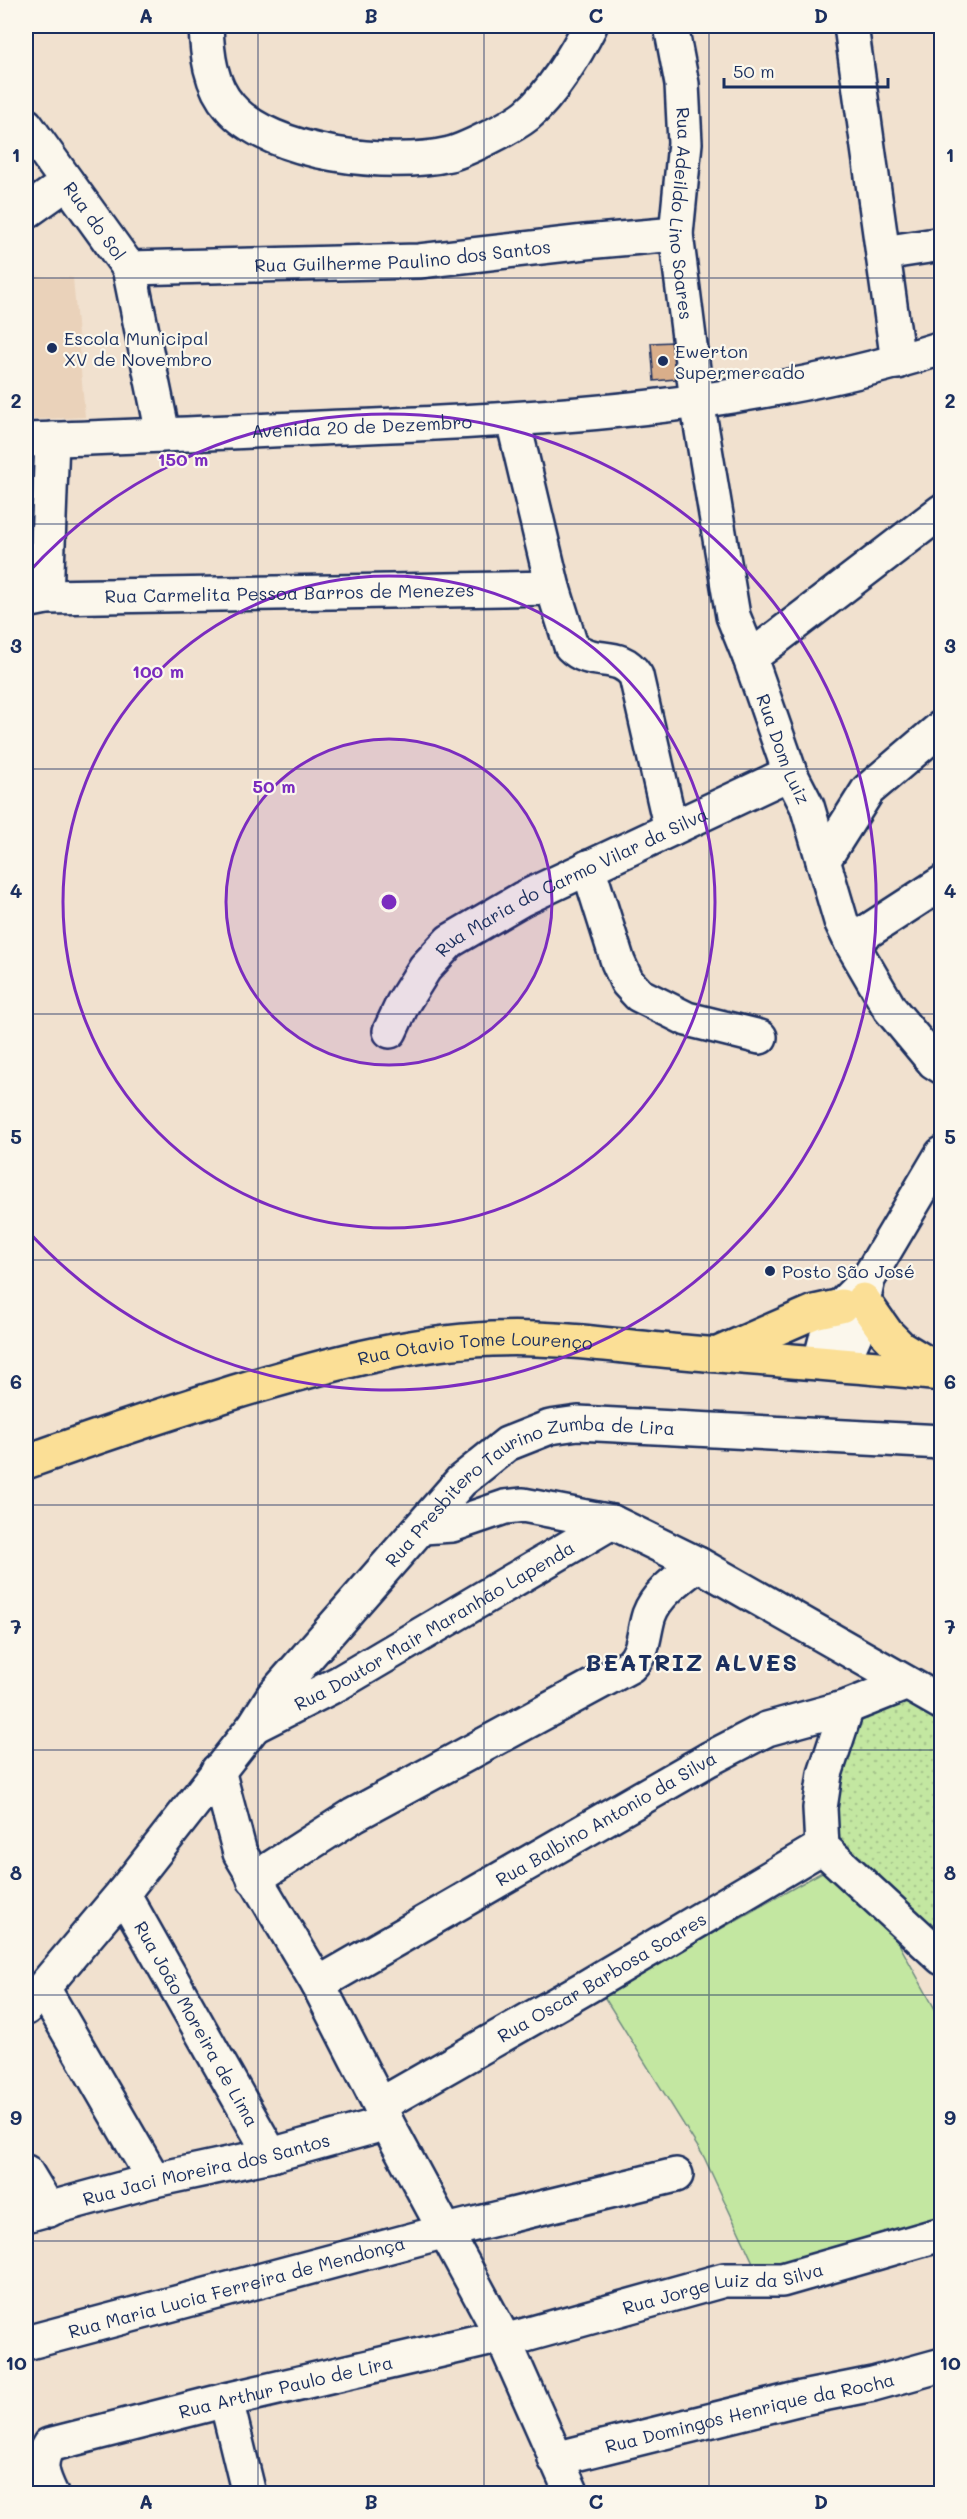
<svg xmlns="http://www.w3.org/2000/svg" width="967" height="2519" viewBox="0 0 967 2519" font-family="Mali,sans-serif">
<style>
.built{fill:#ead2ba}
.green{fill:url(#green-dots);stroke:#6f8b80;stroke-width:1.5}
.pitch{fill:#c3e7a1;stroke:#6f8b80;stroke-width:1.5}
.building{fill:#d9ae8a;stroke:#1b2f5e;stroke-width:1.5}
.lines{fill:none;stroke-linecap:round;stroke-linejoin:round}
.minor-casing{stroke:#1b2f5e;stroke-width:38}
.major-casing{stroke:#1b2f5e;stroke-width:38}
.minor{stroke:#fbf7ec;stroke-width:33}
.major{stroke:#fbdf96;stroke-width:33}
.grid{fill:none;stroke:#1b2f5e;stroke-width:1.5;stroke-opacity:0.55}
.ring{fill:none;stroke:#7b2cbf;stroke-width:3}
.poi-dot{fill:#1b2f5e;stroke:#fbf7ec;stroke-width:2}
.labels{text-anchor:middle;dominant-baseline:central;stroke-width:4.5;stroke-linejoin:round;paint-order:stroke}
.street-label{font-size:18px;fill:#1b2f5e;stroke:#fbf7ec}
.poi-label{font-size:18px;fill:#1b2f5e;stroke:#fbf7ec;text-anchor:start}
.district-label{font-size:24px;font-weight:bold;letter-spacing:1.5px;fill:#1b2f5e;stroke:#fbf7ec}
.centre{fill:#7b2cbf;stroke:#fbf7ec;stroke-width:3}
.ring-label{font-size:18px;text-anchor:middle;font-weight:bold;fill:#7b2cbf;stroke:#fbf7ec;stroke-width:4.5;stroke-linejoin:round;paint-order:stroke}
.neatline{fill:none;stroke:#1b2f5e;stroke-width:2}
.grid-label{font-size:20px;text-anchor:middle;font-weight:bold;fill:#1b2f5e}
</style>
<defs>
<pattern id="green-dots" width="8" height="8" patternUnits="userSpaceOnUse" patternTransform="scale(1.5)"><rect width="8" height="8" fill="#c3e7a1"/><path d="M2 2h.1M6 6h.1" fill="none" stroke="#a7c68d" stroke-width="1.8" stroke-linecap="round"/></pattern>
</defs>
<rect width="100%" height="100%" fill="#f1e1cf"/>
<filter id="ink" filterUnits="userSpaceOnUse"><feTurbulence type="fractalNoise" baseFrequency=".0167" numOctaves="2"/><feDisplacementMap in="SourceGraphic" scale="12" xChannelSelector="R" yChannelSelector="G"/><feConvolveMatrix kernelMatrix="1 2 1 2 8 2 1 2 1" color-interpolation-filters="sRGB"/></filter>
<g filter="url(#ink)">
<polygon class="built" points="26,276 73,278 85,417 26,420"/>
<polygon class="green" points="893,1698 913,1701 941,1716 941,1945 859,1873 825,1822 852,1726 872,1709"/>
<polygon class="pitch" points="831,1867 899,1944 941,2020 941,2215 907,2230 757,2271 704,2157 603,1995"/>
<polygon class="building" points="673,342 676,379 654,381 651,343"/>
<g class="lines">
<g class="minor-casing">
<g id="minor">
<path d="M206 26C207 53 210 85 230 107 271 155 391 168 450 154 468 149 512 127 527 115 551 95 576 54 590 26"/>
<path id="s1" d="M671 26 682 84 685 143 676 234 697 401 733 616 750 658 790 773 807 806 841 921 851 942 890 1009 934 1062 942 1067"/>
<polyline points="851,26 898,362"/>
<path id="s2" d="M26 125 129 268 163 434"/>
<polyline points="26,212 67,183"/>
<polyline points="883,253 942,244"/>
<path id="s3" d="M129 268 419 261 585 242 676 234"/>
<path d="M513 420 553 588 571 646C593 668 618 649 636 676L671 829"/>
<path id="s4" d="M26 440C132 437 239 431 345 427 546 419 749 409 942 348"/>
<polyline points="46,597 52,439"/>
<path id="s5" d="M26 601 46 597 553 588"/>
<polyline points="750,658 942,511"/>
<polyline points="823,861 868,790 942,727"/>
<polyline points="588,867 618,962 627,982 639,995 687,1019 760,1037"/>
<polyline points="851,942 942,883"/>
<path id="s6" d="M390 1031 403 1003 425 968 450 941 522 899 790 773"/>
<polyline points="868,1279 857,1330 846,1355 834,1362 823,1350 831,1319 841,1306 868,1279 942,1154"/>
<polyline points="423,1527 452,1525 505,1507 523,1505 612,1522 698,1564 942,1703"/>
<polyline points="847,1707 825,1774 820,1808 822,1847 942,1958"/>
<path id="s7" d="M256 1725 339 1683 612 1522"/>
<polyline points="218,1770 240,1853 318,1984 380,2105 387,2123 502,2336 572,2494"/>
<path d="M254 1879 354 1815 630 1666C645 1652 643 1633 649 1615 657 1593 680 1578 698 1564"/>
<path id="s8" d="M123 1893 271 2155"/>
<path id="s9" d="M318 1984 709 1759 767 1729 847 1707 905 1684"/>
<polyline points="43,1988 154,2180"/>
<path id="s10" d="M26 2008 123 1893 254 1726 273 1696 461 1481 507 1444 550 1427 578 1423 942 1442"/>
<path id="s11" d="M380 2105 588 1986 822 1847"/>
<polyline points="26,2172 49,2210"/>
<path id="s12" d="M26 2215 154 2180 271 2155 387 2123"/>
<path id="s13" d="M504 2341 724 2280H782L942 2234"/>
<path id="s14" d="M26 2343 446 2231 676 2175"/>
<polyline points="226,2400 249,2494"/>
<path id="s15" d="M555 2459 797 2399 873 2384 942 2365"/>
<path id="s16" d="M51 2494C42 2475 37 2463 49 2445L226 2400 502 2336"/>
</g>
</g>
<g class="major-casing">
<g id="major">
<polyline points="863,1300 887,1334 900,1347 938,1370"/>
<polyline points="720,1353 814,1312 841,1306"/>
<path id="s17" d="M26 1462C95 1437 165 1414 235 1392 319 1367 404 1343 492 1339 557 1336 620 1347 684 1352 770 1360 855 1365 942 1374"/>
</g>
</g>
<use href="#minor" class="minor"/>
<use href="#major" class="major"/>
</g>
</g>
<path class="grid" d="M258 26V2494M484 26V2494M709 26V2494M26 278H942M26 524H942M26 769H942M26 1014H942M26 1260H942M26 1505H942M26 1750H942M26 1995H942M26 2241H942"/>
<circle cx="389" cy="902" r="163" fill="#7b2cbf" fill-opacity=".12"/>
<g class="ring">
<circle cx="389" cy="902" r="163"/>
<circle cx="389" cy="902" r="326"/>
<path d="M26 575A488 488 0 1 1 26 1229"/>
</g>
<g class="poi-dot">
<circle cx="52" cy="348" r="6"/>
<circle cx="663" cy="361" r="6"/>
<circle cx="770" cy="1271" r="6"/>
</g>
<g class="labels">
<g class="street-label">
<text stroke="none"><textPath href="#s1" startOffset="189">Rua Adeildo Lino Soares</textPath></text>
<text stroke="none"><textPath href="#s2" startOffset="118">Rua do Sol</textPath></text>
<text stroke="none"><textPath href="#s3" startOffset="274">Rua Guilherme Paulino dos Santos</textPath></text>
<text stroke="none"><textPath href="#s4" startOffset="336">Avenida 20 de Dezembro</textPath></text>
<text stroke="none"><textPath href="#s5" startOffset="264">Rua Carmelita Pessoa Barros de Menezes</textPath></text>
<text stroke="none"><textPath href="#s1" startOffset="738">Rua Dom Luiz</textPath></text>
<text stroke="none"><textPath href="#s6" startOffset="244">Rua Maria do Carmo Vilar da Silva</textPath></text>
<text stroke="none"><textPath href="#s17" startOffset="466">Rua Otavio Tome Lourenço</textPath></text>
<text stroke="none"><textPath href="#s10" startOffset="744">Rua Presbitero Taurino Zumba de Lira</textPath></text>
<text stroke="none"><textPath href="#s7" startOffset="204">Rua Doutor Mair Maranhão Lapenda</textPath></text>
<text stroke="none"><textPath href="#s9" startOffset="332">Rua Balbino Antonio da Silva</textPath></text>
<text stroke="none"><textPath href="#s11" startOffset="256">Rua Oscar Barbosa Soares</textPath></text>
<text stroke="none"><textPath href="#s8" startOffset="150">Rua João Moreira de Lima</textPath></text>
<text stroke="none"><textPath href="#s12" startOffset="186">Rua Jaci Moreira dos Santos</textPath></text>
<text stroke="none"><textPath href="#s14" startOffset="218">Rua Maria Lucia Ferreira de Mendonça</textPath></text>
<text stroke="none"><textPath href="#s13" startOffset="226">Rua Jorge Luiz da Silva</textPath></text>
<text stroke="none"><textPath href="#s16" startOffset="296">Rua Arthur Paulo de Lira</textPath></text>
<text stroke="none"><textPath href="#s15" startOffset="200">Rua Domingos Henrique da Rocha</textPath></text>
</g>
<g class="poi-label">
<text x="64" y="338">Escola Municipal<tspan x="64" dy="21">XV de Novembro</tspan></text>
<text x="675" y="351">Ewerton<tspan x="675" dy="21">Supermercado</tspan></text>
<text x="782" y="1271">Posto São José</text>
</g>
<g class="district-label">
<text x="692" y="1661">BEATRIZ ALVES</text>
</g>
</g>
<circle cx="389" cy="902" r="9" class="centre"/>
<g class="ring-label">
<text x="183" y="466">150 m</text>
<text x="158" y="678">100 m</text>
<text x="274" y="793">50 m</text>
</g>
<rect width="967" height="2519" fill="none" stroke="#fbf7ec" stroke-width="66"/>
<path d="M724 78v9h164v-9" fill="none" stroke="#1b2f5e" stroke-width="3"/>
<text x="733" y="78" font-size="18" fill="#1b2f5e" stroke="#fbf7ec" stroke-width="4.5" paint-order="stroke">50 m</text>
<rect x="33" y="33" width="901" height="2453" class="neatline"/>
<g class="grid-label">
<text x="146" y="23">A</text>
<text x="371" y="23">B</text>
<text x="596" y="23">C</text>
<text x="821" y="23">D</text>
<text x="16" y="162">1</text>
<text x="950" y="162">1</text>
<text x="16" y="408">2</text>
<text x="950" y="408">2</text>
<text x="16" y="653">3</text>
<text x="950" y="653">3</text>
<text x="16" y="898">4</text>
<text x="950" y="898">4</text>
<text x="16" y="1144">5</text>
<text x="950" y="1144">5</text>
<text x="16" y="1389">6</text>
<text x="950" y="1389">6</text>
<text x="16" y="1634">7</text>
<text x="950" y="1634">7</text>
<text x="16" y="1880">8</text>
<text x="950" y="1880">8</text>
<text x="16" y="2125">9</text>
<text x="950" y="2125">9</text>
<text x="16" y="2370">10</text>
<text x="950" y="2370">10</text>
<text x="146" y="2509">A</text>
<text x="371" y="2509">B</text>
<text x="596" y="2509">C</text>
<text x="821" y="2509">D</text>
</g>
</svg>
